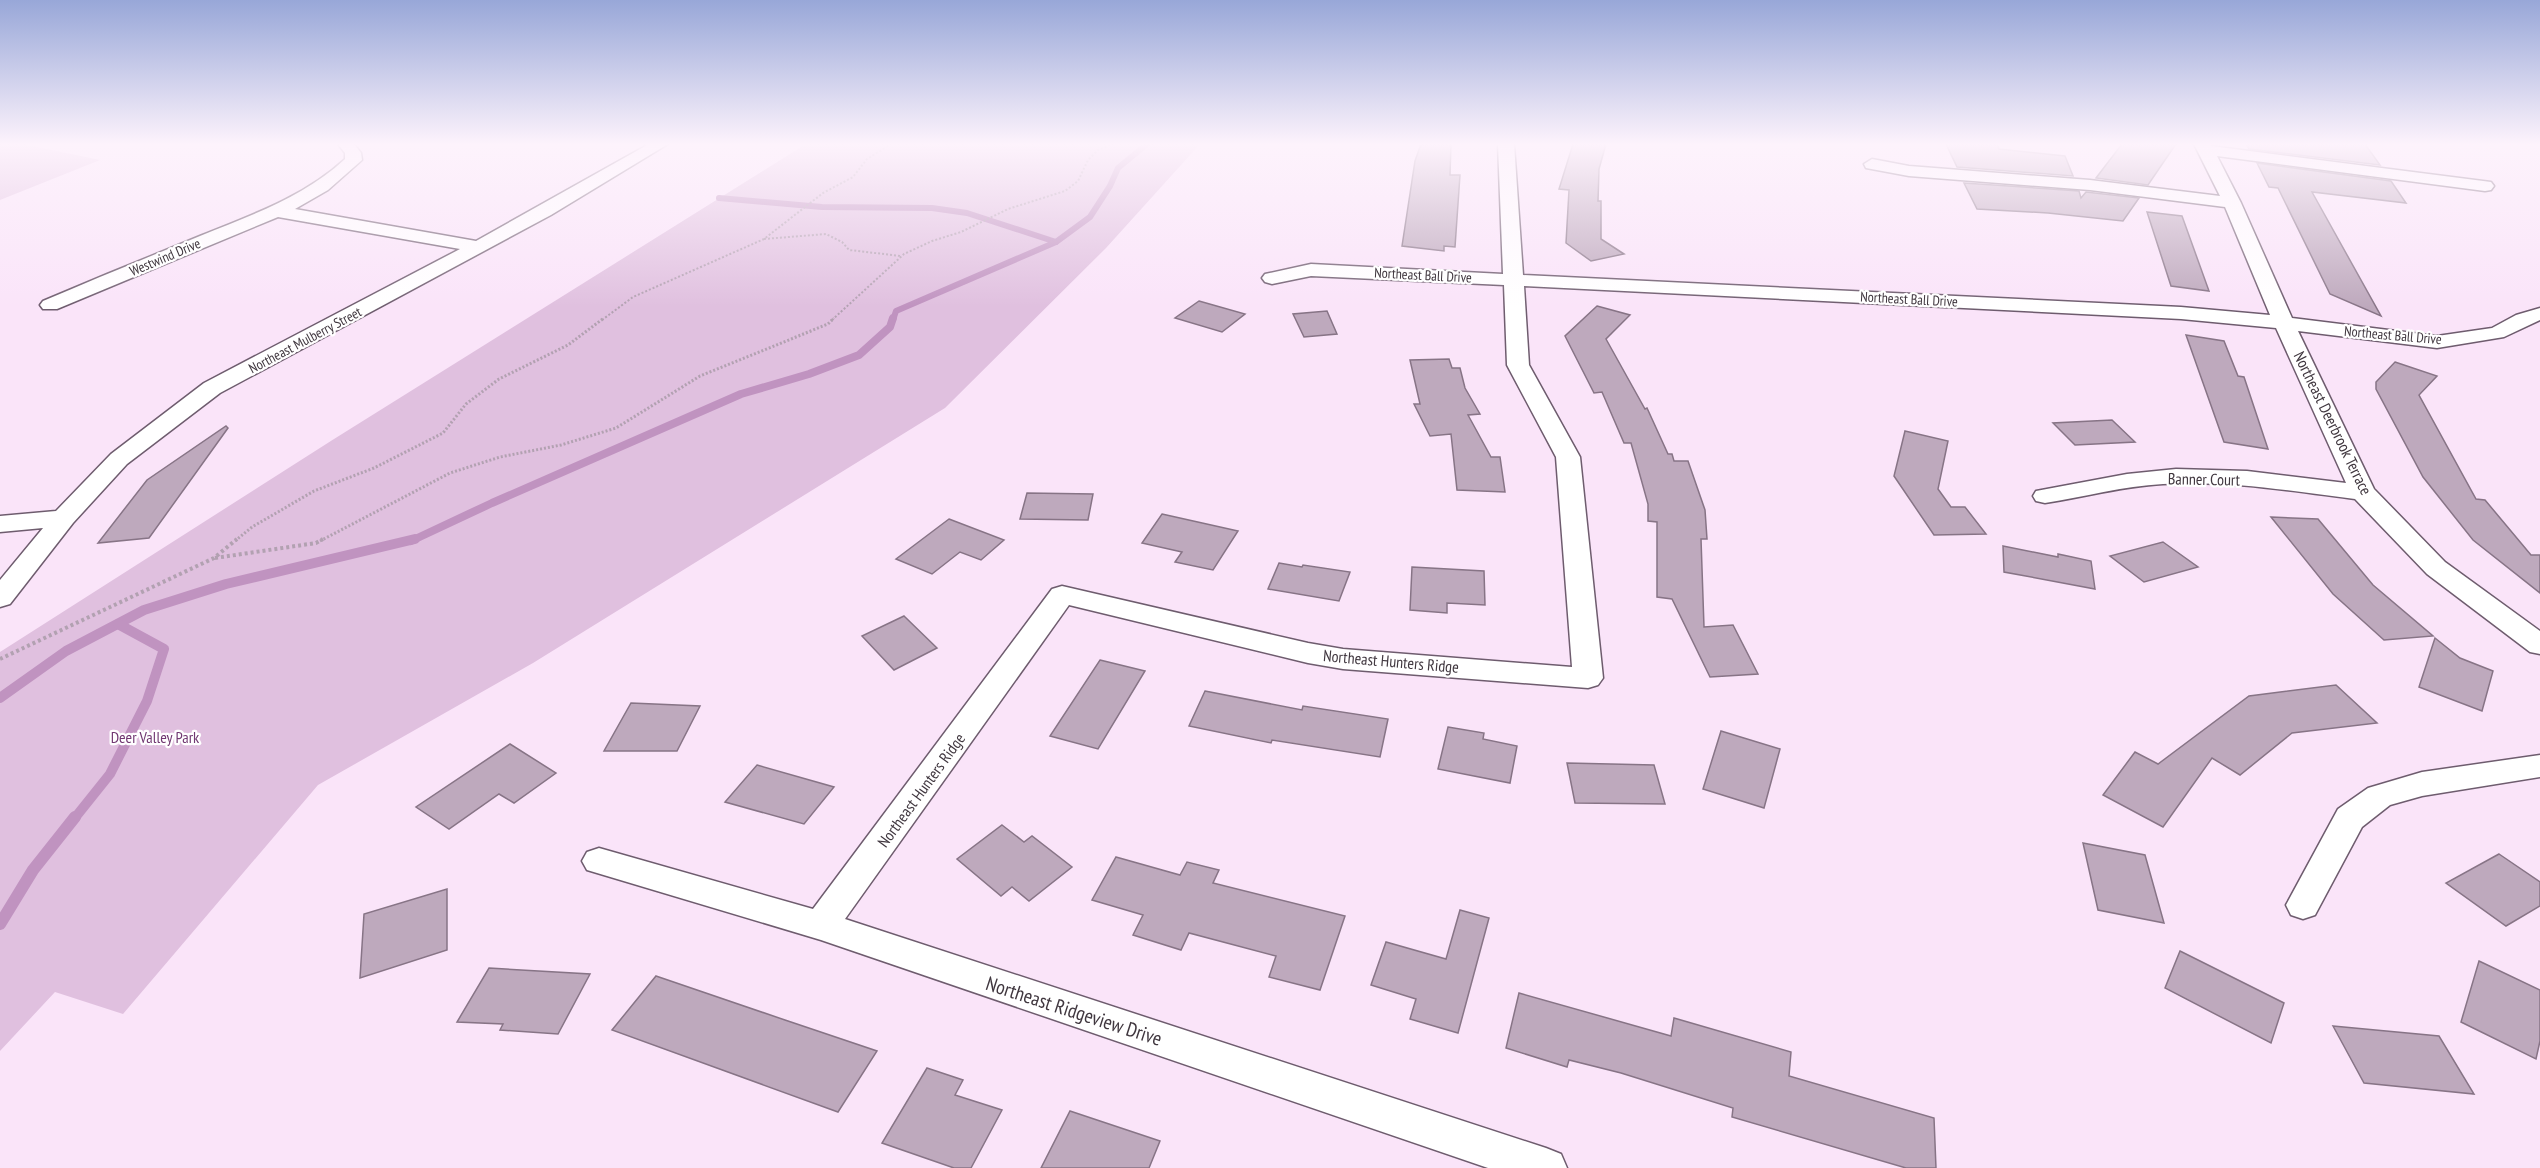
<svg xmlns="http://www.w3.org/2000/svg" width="2540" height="1168" viewBox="0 0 2540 1168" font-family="'PT Sans Narrow',sans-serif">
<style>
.green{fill:#e0c0df}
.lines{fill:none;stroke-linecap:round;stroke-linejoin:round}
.stream-far3{stroke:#c093c0;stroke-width:6}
.stream-far2{stroke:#c093c0;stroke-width:8}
.stream-far1{stroke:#c093c0;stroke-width:10}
.stream{stroke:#c093c0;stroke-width:12}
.building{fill:#bea9bd;stroke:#877486;stroke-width:1.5}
.minor-casing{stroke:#6e5c6e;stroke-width:3}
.path-far2{stroke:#b2a1b1;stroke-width:2;stroke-dasharray:2 2;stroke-linecap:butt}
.path-far1{stroke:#b2a1b1;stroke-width:3;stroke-dasharray:2 2;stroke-linecap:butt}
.path{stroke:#b2a1b1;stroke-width:4;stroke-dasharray:3 3;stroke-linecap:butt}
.minor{fill:#fff;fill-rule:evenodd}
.labels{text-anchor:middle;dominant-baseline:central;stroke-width:4.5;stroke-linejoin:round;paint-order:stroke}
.far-street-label{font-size:14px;fill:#40373f;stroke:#fff}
.street-label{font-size:16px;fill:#40373f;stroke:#fff}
.park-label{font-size:16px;fill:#713872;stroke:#fff}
.near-street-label{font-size:20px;fill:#40373f;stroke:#fff}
</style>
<rect width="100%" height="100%" fill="#fae4f9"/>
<g class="green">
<polygon points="0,144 23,144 100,160 0,200"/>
<polygon points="806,144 1200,144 1106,248 945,408 533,663 318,785 123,1014 55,992 0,1051 0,652 334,439"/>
</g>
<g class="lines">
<g class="stream-far3">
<polyline points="719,198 822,207 932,208 967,213 1056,242"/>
<polyline points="893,320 896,311 1056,242 1090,217 1110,186 1118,168 1147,144"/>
</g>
<polyline class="stream-far2" points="411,541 492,503 741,394 809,374 859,355 890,327 893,318"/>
<g class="stream-far1">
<polyline points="0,698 66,651 144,610 226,584 415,539"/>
<polyline points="74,819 110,774 147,701 164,649 118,624"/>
</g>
<polyline class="stream" points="0,924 33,870 75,817"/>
</g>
<g class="building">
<polygon points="1421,144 1451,144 1450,175 1460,175 1455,247 1444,246 1444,251 1402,246 1415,161"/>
<polygon points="1573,144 1606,144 1599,169 1598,201 1601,201 1601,239 1624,254 1591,261 1566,243 1569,190 1559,189"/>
<polygon points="1946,144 1997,144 1999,149 2065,156 2073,176 1957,167"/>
<polygon points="2122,144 2176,144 2148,185 2096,178"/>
<polygon points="2246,144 2365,144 2380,165 2249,149"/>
<polygon points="2257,163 2391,181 2406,203 2312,192 2381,316 2330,294 2278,188 2269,187"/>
<polygon points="1964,183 2079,191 2081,198 2086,192 2139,198 2123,221 2048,213 1977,209"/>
<polygon points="2147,212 2182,216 2209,291 2171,286"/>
<polygon points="1199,301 1245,314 1222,332 1175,318"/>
<polygon points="1597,306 1630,315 1606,339 1645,409 1647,408 1668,454 1672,454 1674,461 1688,461 1705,510 1707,539 1701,539 1704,627 1733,625 1758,674 1710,677 1672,599 1657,597 1657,522 1648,521 1648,504 1631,443 1624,443 1602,392 1594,393 1565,336"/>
<polygon points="1327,311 1337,334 1304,337 1293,314"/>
<polygon points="2186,335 2224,341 2238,376 2244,377 2268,449 2224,442"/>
<polygon points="1449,359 1452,368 1460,368 1465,388 1480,414 1468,415 1491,457 1500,457 1505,492 1457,490 1451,434 1430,436 1414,404 1420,404 1410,360"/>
<polygon points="2395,362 2437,376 2419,395 2476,499 2485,500 2531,555 2540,555 2540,593 2473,540 2423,477 2376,389 2376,382"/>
<polygon points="2112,420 2135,442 2075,445 2053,423"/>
<polygon points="226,426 228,428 149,538 98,543 147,480"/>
<polygon points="1905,431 1948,441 1938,489 1951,507 1965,507 1986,534 1934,535 1894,476"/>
<polygon points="1027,493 1093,494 1088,520 1020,519"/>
<polygon points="1162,514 1238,531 1213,570 1175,562 1182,552 1142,543"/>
<polygon points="2271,517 2318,519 2373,585 2433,636 2384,640 2333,594"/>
<polygon points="949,519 1004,540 981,560 960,552 932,574 896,559"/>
<polygon points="2163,542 2198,567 2144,582 2110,556"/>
<polygon points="2003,546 2058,557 2058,554 2091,561 2095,589 2004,572"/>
<polygon points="1279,563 1302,567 1303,565 1350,572 1339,601 1268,589"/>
<polygon points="1412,567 1484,571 1485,605 1447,603 1447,613 1410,610"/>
<polygon points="904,616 937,648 894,670 862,636"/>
<polygon points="2435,638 2460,658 2493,671 2482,711 2419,687"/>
<polygon points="1100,660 1145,671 1098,749 1050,736"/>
<polygon points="2336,685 2377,723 2292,733 2240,775 2212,758 2163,827 2103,795 2135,752 2158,764 2249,696"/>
<polygon points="1205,691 1302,710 1303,706 1388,719 1380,757 1272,740 1271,743 1189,726"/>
<polygon points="631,703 700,706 677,751 604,751"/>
<polygon points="1448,727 1484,733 1483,739 1517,746 1510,783 1438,769"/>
<polygon points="1721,731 1780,749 1764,808 1703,789"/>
<polygon points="510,744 556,773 514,803 499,794 449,829 416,807"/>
<polygon points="1567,763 1654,765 1665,804 1575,803"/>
<polygon points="757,765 834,787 804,824 725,802"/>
<polygon points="1002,825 1024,842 1032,836 1072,867 1029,901 1012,887 1001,896 957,859"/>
<polygon points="2083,843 2145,855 2164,923 2098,910"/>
<polygon points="2499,854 2540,882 2540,906 2506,926 2446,883"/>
<polygon points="1116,857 1180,875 1187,862 1219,870 1213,883 1345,916 1320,990 1269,977 1276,956 1189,933 1181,950 1133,935 1143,915 1092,900"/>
<polygon points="447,889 447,950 360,978 364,914"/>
<polygon points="1460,910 1489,918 1458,1033 1410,1019 1416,999 1371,985 1386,942 1446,959"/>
<polygon points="2180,951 2284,1003 2271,1043 2165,988"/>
<polygon points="2479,961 2540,990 2540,1041 2536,1059 2461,1022"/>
<polygon points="489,968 590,974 558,1034 500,1030 503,1024 457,1022"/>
<polygon points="656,976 785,1020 877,1051 838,1112 612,1030"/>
<polygon points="1519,993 1671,1036 1674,1018 1791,1052 1789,1076 1934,1118 1936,1168 1906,1168 1732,1117 1733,1108 1621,1073 1569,1060 1567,1067 1506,1048"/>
<polygon points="2333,1026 2439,1036 2474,1094 2364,1083"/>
<polygon points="927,1068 963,1080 955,1095 1002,1110 971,1168 954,1168 882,1143"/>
<polygon points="1070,1111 1160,1141 1149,1168 1041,1168"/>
</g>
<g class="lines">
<g class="minor-casing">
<g id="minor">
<path d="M338 144H354L361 153 362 160 328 190 295 209 476 241 649 144H668L551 215 220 393 127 464 73 523 10 604 0 607V580L43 528 0 532V516L56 511 111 454 204 383 460 249 278 217 57 309H43L40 305 43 301C95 279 148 257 200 236 252 215 304 197 345 159V153Z"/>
<path d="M1498 144H1514L1523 275 2181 307 2270 315 2225 207 2090 190 1909 176 1866 168 1864 164 1872 159 1909 166 2090 180 2220 196 2194 144H2210L2211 146 2491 182 2494 186 2491 190 2485 191 2217 156 2241 203 2292 318 2437 336 2492 328 2516 315 2540 308V320L2504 337 2437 348 2298 331 2374 489 2445 562 2540 631V654L2530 652 2427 574 2355 499C2292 491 2227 480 2163 484 2123 486 2084 497 2045 503L2036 501 2033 496 2036 491 2127 474 2176 469 2247 471 2346 483 2276 328 2181 319 1524 286 1529 365 1580 457 1603 678 1598 685 1588 688 1343 669 1308 663 1069 605 845 919 1546 1148 1561 1154 1567 1168H1488L821 940 587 870 582 861 587 852 599 848 813 909 1052 589 1062 586 1308 643 1343 649 1572 667 1556 457 1507 365 1504 285 1311 276 1272 284 1265 282 1262 278 1265 274 1311 264 1503 274Z"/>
<polygon points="2540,755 2540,777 2422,796 2390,805 2362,827 2315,915 2303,919 2291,915 2286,905 2338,809 2368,788 2422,772"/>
</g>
</g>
<g class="path-far2">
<polyline points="764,239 826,234 842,242 849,250 901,256"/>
<polyline points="602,320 633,297 764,239 823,193 853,177 867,159 891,144"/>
<polyline points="832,320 904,254 932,241 961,232 1008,209 1065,191 1078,181 1088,160 1098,150 1113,144"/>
</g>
<g class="path-far1">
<polyline points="235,541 252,527 314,491 374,468 443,433 466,404 499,379 568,345 604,318"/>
<polyline points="320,541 450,473 500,457 561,445 616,428 700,376 828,324 834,318"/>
</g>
<g class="path">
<polyline points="215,558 316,543 323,539"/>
<polyline points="0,659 214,558 237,539"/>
</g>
<use href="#minor" class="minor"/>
</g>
<linearGradient id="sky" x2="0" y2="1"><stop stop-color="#98a7d8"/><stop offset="0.47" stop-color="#fdf3fc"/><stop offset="1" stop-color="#fdf3fc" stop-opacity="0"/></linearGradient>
<rect width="2540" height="307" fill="url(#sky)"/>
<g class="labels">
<g class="far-street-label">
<text transform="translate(165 257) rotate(-23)">Westwind Drive</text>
<text transform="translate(1423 275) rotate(3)">Northeast Ball Drive</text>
<text transform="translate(1909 299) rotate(3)">Northeast Ball Drive</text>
<text transform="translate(2393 335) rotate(5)">Northeast Ball Drive</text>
<text transform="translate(305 340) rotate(-28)">Northeast Mulberry Street</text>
</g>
<g class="street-label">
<text transform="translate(2333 423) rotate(64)">Northeast Deerbrook Terrace</text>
<text transform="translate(2204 479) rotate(1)">Banner Court</text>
<text transform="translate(1391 661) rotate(5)">Northeast Hunters Ridge</text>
<text transform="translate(921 790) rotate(-54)">Northeast Hunters Ridge</text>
</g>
<g class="park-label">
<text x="155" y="737">Deer Valley Park</text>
</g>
<g class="near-street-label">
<text transform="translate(1074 1011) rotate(18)">Northeast Ridgeview Drive</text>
</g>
</g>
</svg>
